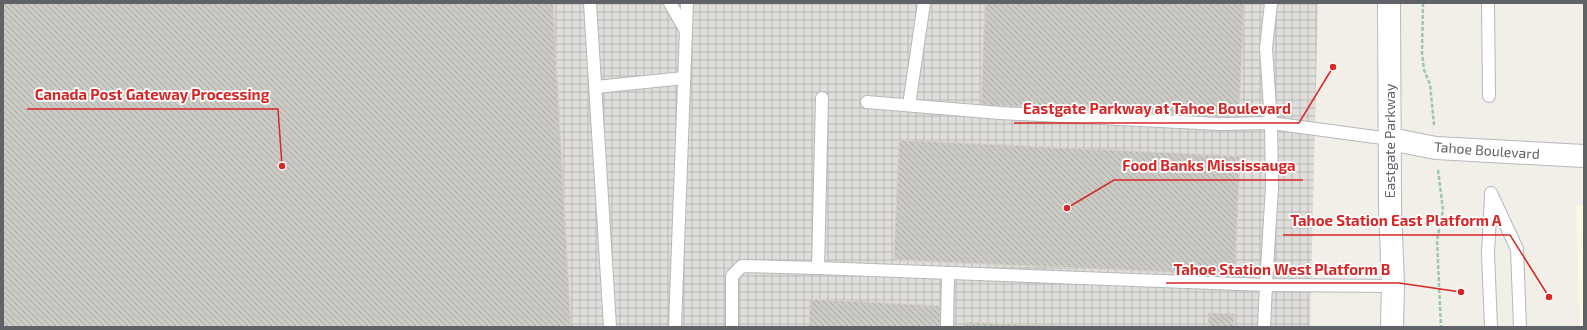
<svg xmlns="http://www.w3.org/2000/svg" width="1587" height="330" viewBox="0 0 1587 330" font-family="'Exo 2',sans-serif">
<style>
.commercial{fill:#fef7e0}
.industrial{fill:url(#industrial-grid)}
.building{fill:url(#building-back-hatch);stroke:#d6d1c6}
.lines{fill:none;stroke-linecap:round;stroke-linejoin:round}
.service-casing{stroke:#b5b8bc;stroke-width:14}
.minor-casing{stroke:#b5b8bc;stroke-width:24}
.secondary-casing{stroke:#b6babf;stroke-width:24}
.path{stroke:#9cc7a9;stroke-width:2.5;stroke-dasharray:4 2;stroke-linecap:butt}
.service{stroke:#fff;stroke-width:12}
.minor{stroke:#fff;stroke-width:22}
.secondary{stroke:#fff;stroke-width:22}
.labels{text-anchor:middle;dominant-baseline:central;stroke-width:3.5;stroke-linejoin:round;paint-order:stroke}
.street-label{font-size:14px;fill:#5f6368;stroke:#fff}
.leader{fill:none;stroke:#d62828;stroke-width:1.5}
.callout-dot{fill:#d62828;stroke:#fff;stroke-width:1.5}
.callout-label{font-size:15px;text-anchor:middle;font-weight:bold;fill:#d62828;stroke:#fff;stroke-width:3.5;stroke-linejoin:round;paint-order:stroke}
</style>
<defs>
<pattern id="industrial-grid" width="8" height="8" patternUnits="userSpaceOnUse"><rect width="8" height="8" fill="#e0deda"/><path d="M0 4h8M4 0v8" fill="none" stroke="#b9b8b5"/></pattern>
<pattern id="building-back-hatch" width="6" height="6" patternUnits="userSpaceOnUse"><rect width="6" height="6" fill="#cccac5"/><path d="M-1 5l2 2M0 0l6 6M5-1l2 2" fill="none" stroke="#a9a8a4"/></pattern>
</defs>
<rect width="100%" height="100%" fill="#f1efe8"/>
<polygon class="commercial" points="1576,205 1584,205 1584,327 1580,327"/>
<polygon class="industrial" points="3,3 1318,3 1310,327 3,327"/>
<g class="building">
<polygon points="3,3 423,3 425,4 439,3 553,3 571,327 3,327"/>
<polygon points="985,3 1244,3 1239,116 981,105"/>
<polygon points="899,140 1240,156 1235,275 894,260"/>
<polygon points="810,299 942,306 941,327 809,327"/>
<polygon points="1208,313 1234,314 1234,327 1208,327"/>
<polygon points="966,322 1084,327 965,327"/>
</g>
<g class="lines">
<g class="service-casing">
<g id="service">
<polyline points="590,3 610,327"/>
<polyline points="670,3 686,31"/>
<polyline points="1271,3 1266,48 1271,123 1390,139"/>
<polyline points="1488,3 1489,96"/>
<polyline points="596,87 684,78"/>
<polyline points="867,102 1000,113 1220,124 1271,123 1272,187 1266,285 1393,286"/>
<polyline points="909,105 924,3"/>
<polyline points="1491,193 1517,249 1520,327"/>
<polyline points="1491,196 1488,253 1491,327"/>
<polyline points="818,268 822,98"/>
<polyline points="675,327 687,3"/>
<polyline points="732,327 732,276 742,266 818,268 1266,285 1264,327"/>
<polyline points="947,327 948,273"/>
</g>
</g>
<g class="minor-casing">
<polyline id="minor" points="1390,139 1436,148 1584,156"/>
</g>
<g class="secondary-casing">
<polyline id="secondary" points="1389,3 1390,207 1393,286 1392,327"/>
</g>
<g class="path">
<polyline points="1423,3 1422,53 1424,70 1430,84 1434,125"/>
<polyline points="1438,170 1443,210 1437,240 1441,327"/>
</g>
<use href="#service" class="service"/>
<use href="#minor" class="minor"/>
<use href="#secondary" class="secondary"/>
</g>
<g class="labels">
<g class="street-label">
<text transform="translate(1389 141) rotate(-90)">Eastgate Parkway</text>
<text transform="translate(1487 150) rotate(4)">Tahoe Boulevard</text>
</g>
</g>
<path class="leader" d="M282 166L278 109H27M1333 67L1299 123H1014M1067 208L1114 180H1303M1549 297L1510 235H1283M1461 292L1399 283H1166"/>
<g class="callout-dot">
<circle cx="282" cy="166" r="4"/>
<circle cx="1333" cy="67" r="4"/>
<circle cx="1067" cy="208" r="4"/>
<circle cx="1549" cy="297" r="4"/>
<circle cx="1461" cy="292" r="4"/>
</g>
<g class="callout-label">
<text x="152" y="100">Canada Post Gateway Processing</text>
<text x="1157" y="114">Eastgate Parkway at Tahoe Boulevard</text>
<text x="1209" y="171">Food Banks Mississauga</text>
<text x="1396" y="226">Tahoe Station East Platform A</text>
<text x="1282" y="275">Tahoe Station West Platform B</text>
</g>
<rect width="1587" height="330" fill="none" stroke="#5f6368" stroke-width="8"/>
</svg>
